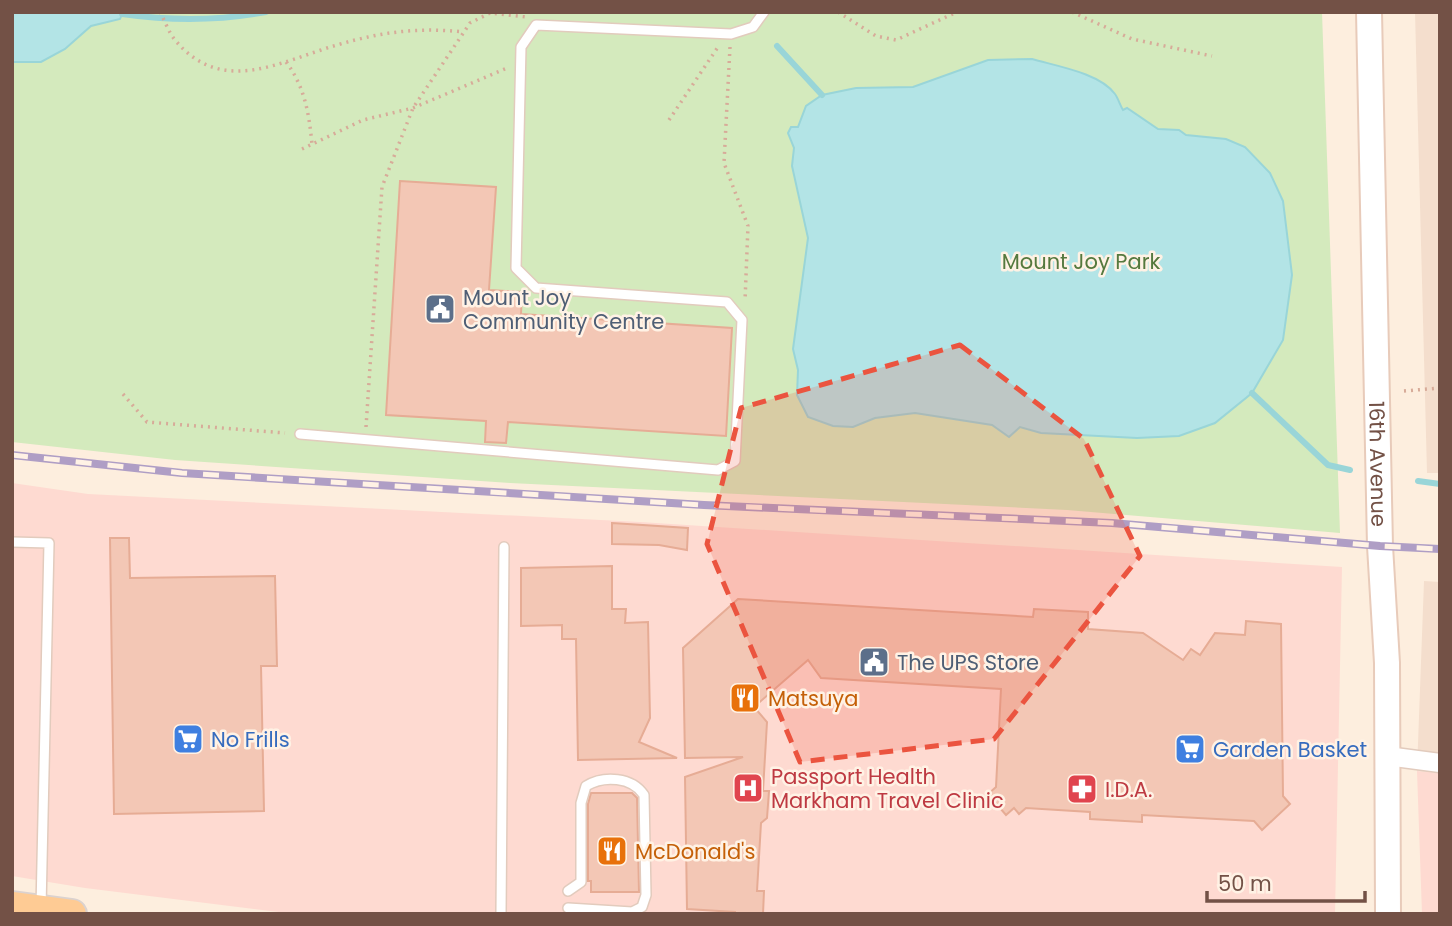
<svg xmlns="http://www.w3.org/2000/svg" width="1452" height="926" viewBox="0 0 1452 926" font-family="Poppins,sans-serif">
<style>
.residential{fill:#f4decd}
.commercial{fill:#fedad1}
.green{fill:#d4eabd}
.water{fill:#b3e4e6;stroke:#99d5d8;stroke-width:2}
.lines{fill:none;stroke-linecap:round;stroke-linejoin:round}
.stream{stroke:#99d5d8;stroke-width:6}
.building{fill:#f3c7b5;stroke:#e6ac95;stroke-width:2}
.service-casing{stroke:#e2cbbd;stroke-width:12}
.minor-casing{stroke:#e2cbbd;stroke-width:21}
.secondary-casing{stroke:#e8cbba;stroke-width:28}
.primary-casing{stroke:#dbd2cf;stroke-width:32}
.path{stroke:#d7ab99;stroke-width:3.5;stroke-dasharray:2 5;stroke-linecap:butt}
.service{stroke:#fff;stroke-width:9}
.minor{stroke:#fff;stroke-width:18}
.secondary{stroke:#fff;stroke-width:24}
.primary{stroke:#fecb94;stroke-width:28}
.rail-casing{stroke:#af9ec5;stroke-width:8}
.rail{stroke:#fff2e5;stroke-width:5;stroke-dasharray:16;stroke-linecap:butt}
.marked{fill:#eb543f;fill-opacity:0.2;stroke:#eb543f;stroke-width:5;stroke-dasharray:14 9;stroke-linejoin:round}
.labels{text-anchor:middle;dominant-baseline:central;stroke-width:5;stroke-linejoin:round;paint-order:stroke}
.park-label{font-size:21px;fill:#55793e;stroke:#fff2e5}
.service-label{font-size:21px;fill:#4e5e75;stroke:#fff2e5;text-anchor:start}
.street-label{font-size:21px;fill:#735146;stroke:#fff2e5}
.food-label{font-size:21px;fill:#c56008;stroke:#fff2e5;text-anchor:start}
.shop-label{font-size:21px;fill:#366cbe;stroke:#fff2e5;text-anchor:start}
.health-label{font-size:21px;fill:#be3a42;stroke:#fff2e5;text-anchor:start}
</style>
<rect width="100%" height="100%" fill="#fdeede"/>
<g class="residential">
<polygon points="1415,12 1440,12 1440,473 1427,473"/>
<polygon points="1424,581 1440,582 1440,773 1417,771"/>
</g>
<g class="commercial">
<polygon points="12,483 88,494 640,522 1342,567 1335,914 295,914 85,888 12,876"/>
<polygon points="1417,771 1440,773 1440,914 1422,914"/>
</g>
<polygon class="green" points="12,12 1322,12 1340,533 1067,510 510,483 175,460 12,442"/>
<g class="water">
<polygon points="12,12 122,12 122,14 120,19 91,26 65,49 41,62 12,62"/>
<path d="M1032 59C1056 66 1100 73 1115 94 1118 98 1120 105 1123 110L1127 108 1158 129 1179 130 1186 135 1226 139 1245 147 1270 173 1283 201 1292 275 1283 340 1252 393 1215 423 1179 436 1137 438 1041 433 1020 427 1009 437 992 425 915 413 875 418 853 427 833 426 808 417 797 395 798 370 793 349 808 238 792 166 794 148 788 133 791 127H798L806 106 822 95 856 88 913 87 988 60Z"/>
</g>
<g class="lines">
<g class="stream">
<path d="M122 14C171 21 218 21 266 12"/>
<polyline points="777,46 822,95"/>
<polyline points="1252,393 1328,465 1350,470"/>
<polyline points="1418,481 1440,484"/>
</g>
</g>
<g class="building">
<polygon points="400,181 496,187 489,290 522,292 521,314 732,328 726,436 508,422 506,443 485,442 486,421 386,415"/>
<polygon points="612,523 688,528 687,550 659,545 612,544"/>
<polygon points="110,538 129,538 130,578 275,576 277,666 261,666 264,811 114,814"/>
<polygon points="612,566 612,609 626,609 625,623 648,622 650,718 639,742 677,758 578,760 576,639 562,639 562,625 521,626 521,568"/>
<polygon points="738,599 1033,617 1034,609 1088,612 1088,629 1143,633 1183,660 1191,649 1200,655 1215,633 1245,635 1246,621 1281,624 1283,796 1290,804 1262,830 1254,821 1142,815 1142,822 1090,819 1090,812 1026,808 1019,814 1014,808 1006,815 988,794 996,787 1001,689 821,678 808,660 754,707 767,722 763,791 769,791 767,818 761,823 757,891 764,891 763,914 735,914 735,912 687,909 685,777 743,757 685,758 683,648"/>
<polygon points="591,793 632,793 637,798 639,892 591,892 591,881 588,881 588,804"/>
</g>
<g class="lines">
<g class="service-casing">
<g id="service">
<polyline points="300,434 718,470 735,461 742,320 727,302 536,288 516,268 521,47 536,25 731,34 753,27 764,12"/>
<polyline points="12,542 49,543 41,908"/>
<path d="M568 891 581 882V803L586 786C604 775 632 777 644 795L646 895 642 907 632 912 568 908"/>
<polyline points="501,914 504,547"/>
</g>
</g>
<g class="minor-casing">
<polyline id="minor" points="1387,756 1440,763"/>
</g>
<g class="secondary-casing">
<g id="secondary">
<path id="s1" d="M1369 12 1380 546 1387 663 1388 914"/>
</g>
</g>
<g class="primary-casing">
<polyline id="primary" points="12,906 72,914"/>
</g>
<g class="path">
<path d="M160 12C165 21 169 33 175 40 222 97 281 61 337 45 381 32 418 27 464 32"/>
<polyline points="838,12 876,36 896,40 957,12"/>
<polyline points="1072,12 1132,39 1212,56"/>
<polyline points="730,47 724,163 748,226 745,301"/>
<path d="M286 62C305 87 309 114 312 144"/>
<polyline points="669,120 718,47"/>
<polyline points="302,149 363,120 413,108 507,68"/>
<polyline points="1404,391 1440,388"/>
<polyline points="123,394 147,422 285,433"/>
<polyline points="366,427 382,187 413,108 470,23 490,13 526,17"/>
</g>
<use href="#service" class="service"/>
<use href="#minor" class="minor"/>
<use href="#secondary" class="secondary"/>
<use href="#primary" class="primary"/>
<g class="rail-casing">
<polyline id="rail" points="12,455 182,473 704,505 1112,523 1380,546 1440,549"/>
</g>
<use href="#rail" class="rail"/>
</g>
<path class="marked" d="M960 345 1084 439 1140 556 994 739 800 762 707 544 741 408Z"/>
<defs>
<g id="civic-square" transform="scale(1.575)"><rect x="-9" y="-9" width="18" height="18" rx="4" fill="#5c6f8a" stroke="#fff2e5"/><path d="M-.6-6.5H3V-4.5H.6V-3L4-1V1h2V6H-6V1h2V-1L-.6-3ZM-1.2 2.5V6h2.4V2.5Z" fill="#fff"/></g>
<g id="restaurant-square" transform="scale(1.575)"><rect x="-9" y="-9" width="18" height="18" rx="4" fill="#e8710a" stroke="#fff2e5"/><path d="M-5-6h1v4h1v-4h1v4h1v-4h1v5L-1.5 .5V6h-2V.5L-5-1ZM5-6V6H3V1.5H1.5Q1.5-4 5-6Z" fill="#fff"/></g>
<g id="supermarket-square" transform="scale(1.575)"><rect x="-9" y="-9" width="18" height="18" rx="4" fill="#3f7fe0" stroke="#fff2e5"/><path d="M-6-5.5h2.5l.6 2H6L4.5 2H-2.5L-4.4-4H-6ZM-1.5 3.2a1.3 1.3 0 1 0 .1 0ZM3 3.2a1.3 1.3 0 1 0 .1 0Z" fill="#fff"/></g>
<g id="hospital-square" transform="scale(1.575)"><rect x="-9" y="-9" width="18" height="18" rx="4" fill="#e0444e" stroke="#fff2e5"/><path d="M-5-5h3v3.5h4V-5h3V5h-3V1.5h-4V5h-3Z" fill="#fff"/></g>
<g id="pharmacy-square" transform="scale(1.575)"><rect x="-9" y="-9" width="18" height="18" rx="4" fill="#e0444e" stroke="#fff2e5"/><path d="M-2-6h4v4h4v4h-4v4h-4v-4h-4v-4h4Z" fill="#fff"/></g>
</defs>
<g fill-rule="evenodd">
<use href="#civic-square" x="440" y="309"/>
<use href="#civic-square" x="874" y="662"/>
<use href="#restaurant-square" x="745" y="698"/>
<use href="#supermarket-square" x="188" y="739"/>
<use href="#supermarket-square" x="1190" y="749"/>
<use href="#hospital-square" x="748" y="788"/>
<use href="#pharmacy-square" x="1082" y="789"/>
<use href="#restaurant-square" x="612" y="851"/>
</g>
<g class="labels">
<g class="park-label">
<text x="1081" y="261">Mount Joy Park</text>
</g>
<g class="service-label">
<text x="463" y="297">Mount Joy<tspan x="463" dy="24">Community Centre</tspan></text>
<text x="897" y="662">The UPS Store</text>
</g>
<g class="street-label">
<text stroke="none"><textPath href="#s1" startOffset="452">16th Avenue</textPath></text>
</g>
<g class="food-label">
<text x="768" y="698">Matsuya</text>
<text x="635" y="851">McDonald's</text>
</g>
<g class="shop-label">
<text x="211" y="739">No Frills</text>
<text x="1213" y="749">Garden Basket</text>
</g>
<g class="health-label">
<text x="771" y="776">Passport Health<tspan x="771" dy="24">Markham Travel Clinic</tspan></text>
<text x="1105" y="789">I.D.A.</text>
</g>
</g>
<rect width="1452" height="926" fill="none" stroke="#735146" stroke-width="28"/>
<path d="M1207 891v10h158v-10" fill="none" stroke="#735146" stroke-width="3.5"/>
<text x="1218" y="891" font-size="21" fill="#735146" stroke="#fff2e5" stroke-width="5" paint-order="stroke">50 m</text>
</svg>
